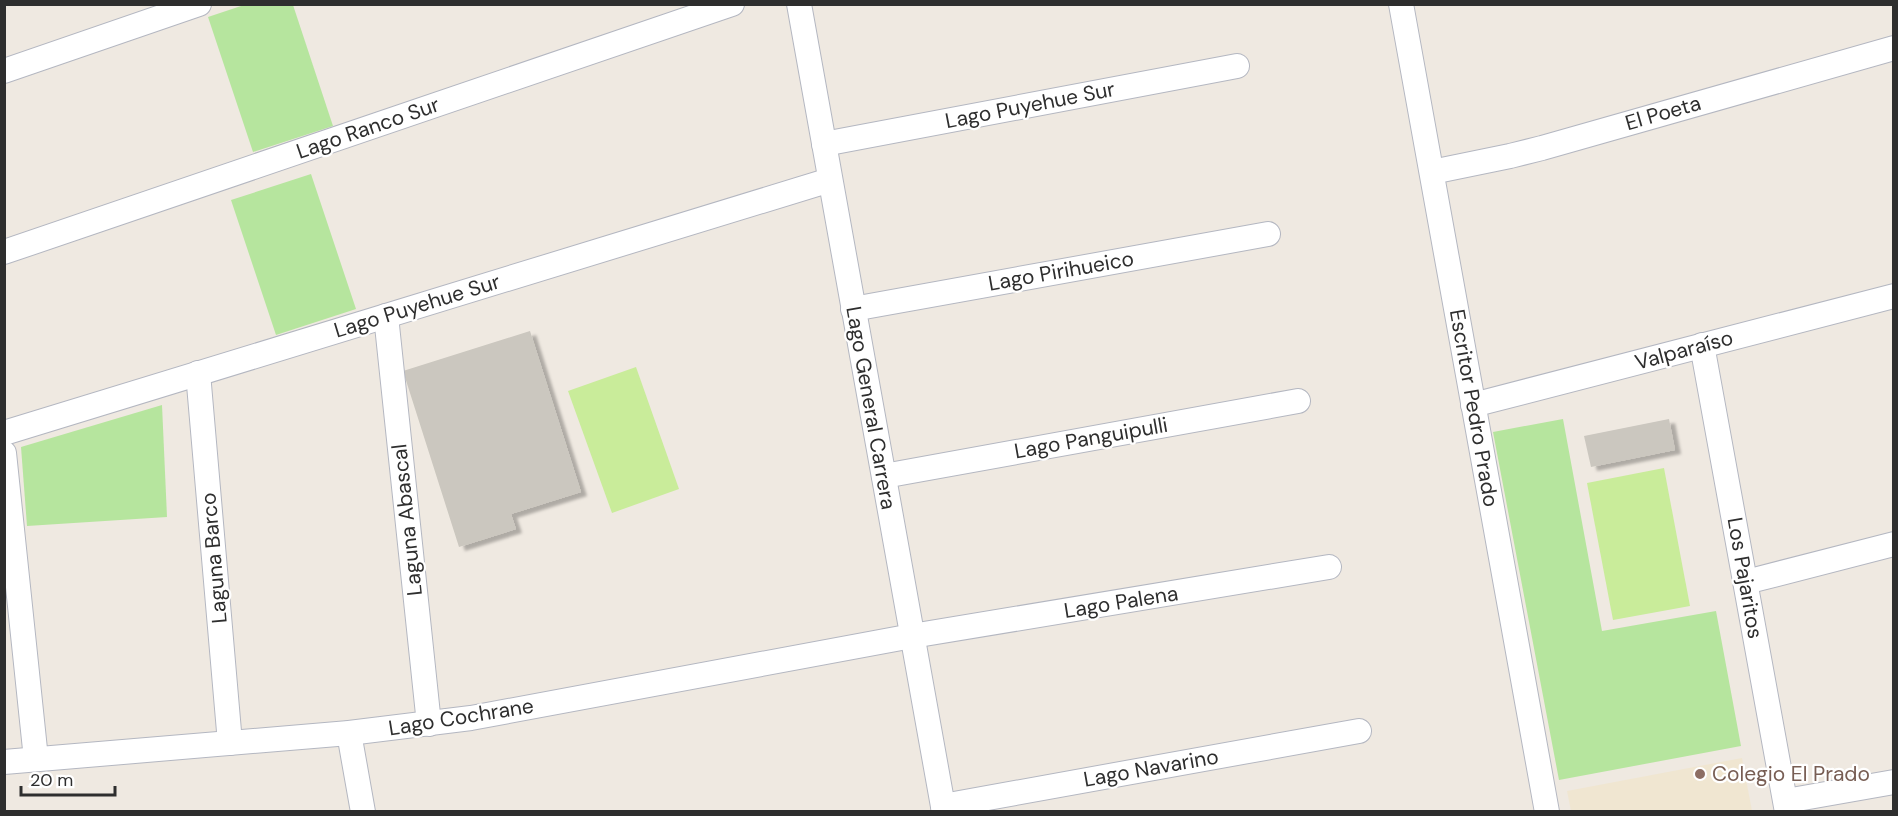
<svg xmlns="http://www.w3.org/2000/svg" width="1898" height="816" viewBox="0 0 1898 816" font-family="'DM Sans',sans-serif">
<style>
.education{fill:#f0e6d1}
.green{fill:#b6e59e}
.pitch{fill:#c9ec9a}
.building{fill:#cbc7bf;filter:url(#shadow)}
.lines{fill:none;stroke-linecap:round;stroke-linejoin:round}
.minor-casing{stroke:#b4b7c1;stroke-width:26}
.minor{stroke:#fff;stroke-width:24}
.education-dot{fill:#8d6e63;stroke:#fff;stroke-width:2}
.labels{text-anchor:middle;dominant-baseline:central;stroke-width:4.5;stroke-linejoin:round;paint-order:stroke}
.street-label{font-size:21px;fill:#2e2e2e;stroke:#fff}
.education-label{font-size:21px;fill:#785e54;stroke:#fff;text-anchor:start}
</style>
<defs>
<filter id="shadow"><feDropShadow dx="6" dy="4" stdDeviation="1.5" flood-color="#0004"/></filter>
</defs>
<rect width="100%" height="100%" fill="#efe9e1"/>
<polygon class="education" points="1742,758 1752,811 1571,811 1567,791"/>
<g class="green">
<polygon points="247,4 293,5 333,126 253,152 208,17"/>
<polygon points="311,174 356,309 276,335 231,200"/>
<polygon points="162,405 167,517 27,526 21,447"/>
<polygon points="1563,419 1602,631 1716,611 1741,746 1559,780 1493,432"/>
</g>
<g class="pitch">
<polygon points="636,367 679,489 612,513 568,391"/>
<polygon points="1664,468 1690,606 1613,620 1587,483"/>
</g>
<g class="building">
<polygon points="530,331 581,492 511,514 516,529 459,547 403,371"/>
<polygon points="1669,419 1675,450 1591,467 1584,436"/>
</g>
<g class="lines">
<g class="minor-casing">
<g id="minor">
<polyline points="799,4 944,812"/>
<polyline points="1401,4 1547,812"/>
<polyline points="4,71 199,4"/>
<polyline points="824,144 1237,66"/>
<polyline points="1432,172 1510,156 1542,148 1894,48"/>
<polyline points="4,252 732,4"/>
<polyline points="853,309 1268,234"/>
<polyline points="386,316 429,724"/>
<polyline points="1702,345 1787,812"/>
<polyline points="198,373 230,743"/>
<polyline points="1473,405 1894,296"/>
<polyline points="4,433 830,180"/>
<polyline points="4,453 36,759"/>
<polyline points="884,476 1298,401"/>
<polyline points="1746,582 1894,544"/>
<polyline points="349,733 363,812"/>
<polyline points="4,762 349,733 471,718 912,636 1329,567"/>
<polyline points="1786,801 1894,782"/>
<polyline points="943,806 1359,731"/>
</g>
</g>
<use href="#minor" class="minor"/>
</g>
<circle class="education-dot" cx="1700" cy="774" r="6"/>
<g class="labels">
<g class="street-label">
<text transform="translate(1030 105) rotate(-11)">Lago Puyehue Sur</text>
<text transform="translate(1663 113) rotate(-16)">El Poeta</text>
<text transform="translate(368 128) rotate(-19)">Lago Ranco Sur</text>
<text transform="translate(1061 271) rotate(-10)">Lago Pirihueico</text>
<text transform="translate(417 306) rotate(-17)">Lago Puyehue Sur</text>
<text transform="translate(1684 350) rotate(-15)">Valparaíso</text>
<text transform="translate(871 408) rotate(80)">Lago General Carrera</text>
<text transform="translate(1474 408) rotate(80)">Escritor Pedro Prado</text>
<text transform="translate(1091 438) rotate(-10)">Lago Panguipulli</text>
<text transform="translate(407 520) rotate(-96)">Laguna Abascal</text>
<text transform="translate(214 558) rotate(-95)">Laguna Barco</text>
<text transform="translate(1745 578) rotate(80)">Los Pajaritos</text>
<text transform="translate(1121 602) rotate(-9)">Lago Palena</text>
<text transform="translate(461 717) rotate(-9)">Lago Cochrane</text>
<text transform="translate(1151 768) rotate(-10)">Lago Navarino</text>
</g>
<g class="education-label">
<text x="1712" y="774">Colegio El Prado</text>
</g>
</g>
<rect width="1898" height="816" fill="none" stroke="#2e2e2e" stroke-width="12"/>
<path d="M21 786v9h94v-9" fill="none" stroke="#2e2e2e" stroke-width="3"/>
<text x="30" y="786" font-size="18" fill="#2e2e2e" stroke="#ffffff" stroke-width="4.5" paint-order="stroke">20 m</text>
</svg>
